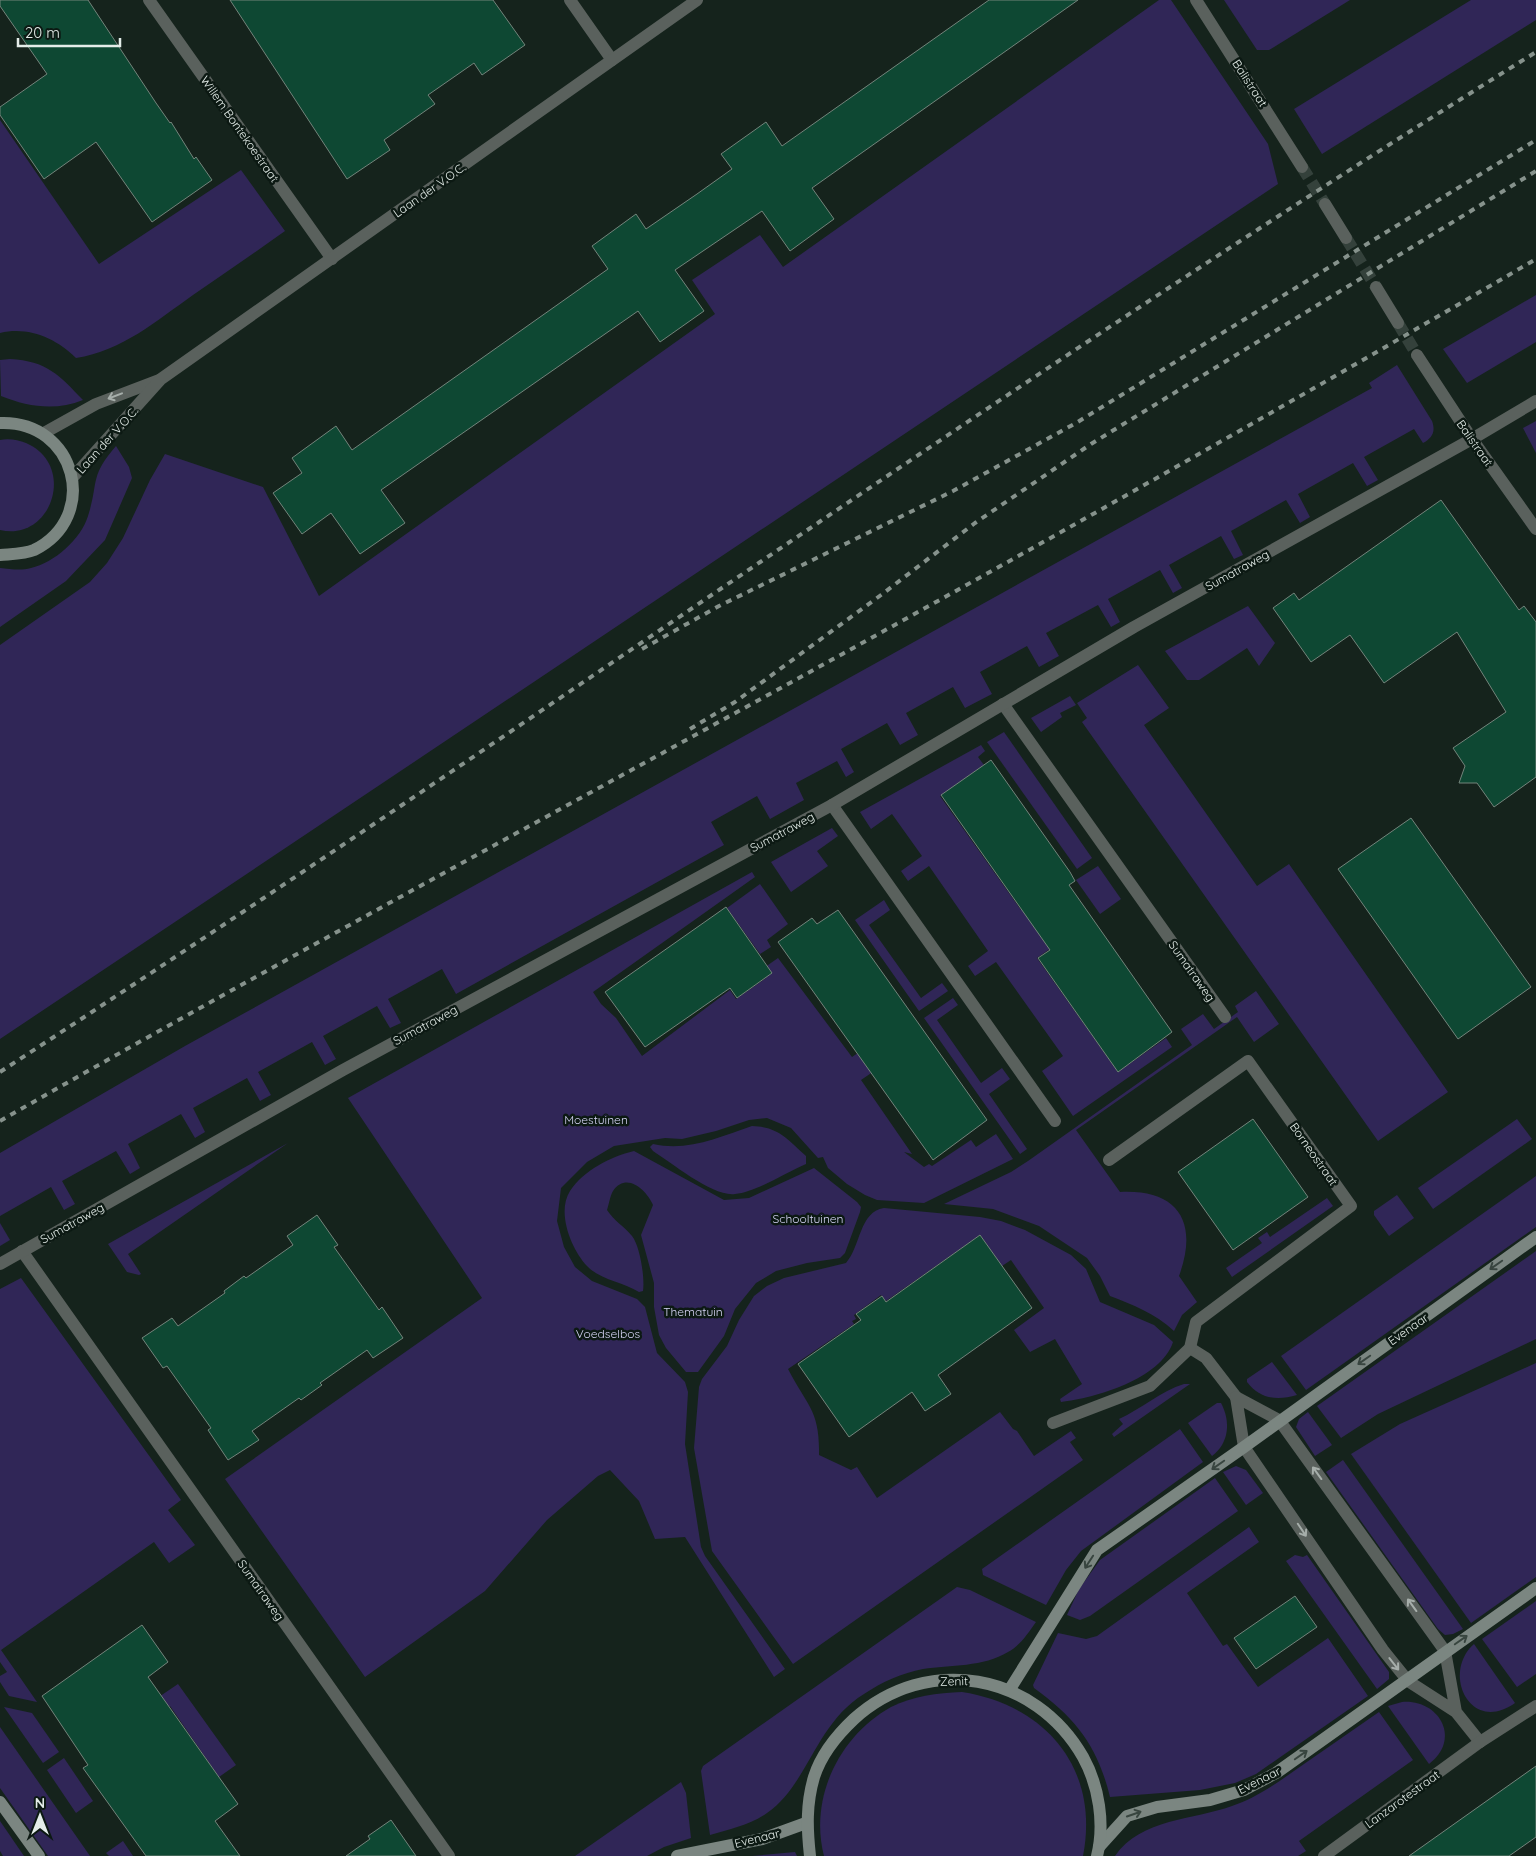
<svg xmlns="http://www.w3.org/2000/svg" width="1536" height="1856" viewBox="0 0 1536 1856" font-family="Quicksand,sans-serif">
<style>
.green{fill:#302657}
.building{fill:#0e4833;stroke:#73847b}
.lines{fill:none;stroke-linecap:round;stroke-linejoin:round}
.street-tunnel{stroke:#34413b;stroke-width:12;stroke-dasharray:12 6;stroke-linecap:butt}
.street{stroke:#5a615d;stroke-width:12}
.secondary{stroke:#7b8681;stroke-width:12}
.rail{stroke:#86928c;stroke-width:4;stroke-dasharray:6 6;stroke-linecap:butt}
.oneway{stroke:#a6aeaa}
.oneway2{stroke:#38453f}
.labels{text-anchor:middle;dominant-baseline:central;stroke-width:5;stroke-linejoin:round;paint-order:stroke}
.street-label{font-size:12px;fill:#e4ede9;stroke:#0c1913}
.park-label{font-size:12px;fill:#d7d5f6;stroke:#0c1913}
</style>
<rect width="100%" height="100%" fill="#15231c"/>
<g class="green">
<polygon points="1159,0 1171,0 1268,144 1278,184 0,1039 0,645 90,582 107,563 123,538 150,480 165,454 263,487 319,596 715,314 692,280 760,235 783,267"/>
<polygon points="1224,0 1350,0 1269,50 1257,50"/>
<polygon points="1471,0 1536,0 1536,20 1322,154 1294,109"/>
<path d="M0 120 99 264 241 170 285 231C254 253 224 274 193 295 156 321 122 351 76 358 56 338 28 326 0 333Z"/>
<polygon points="1536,295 1536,342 1467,383 1443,349"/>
<path d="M10 359C47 361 59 375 83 400 56 411 28 407 1 396L0 360Z"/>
<path d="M1397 365 1432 421C1436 432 1432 438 1423 443L1414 429 1364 457 1378 480 1367 486 1353 463 1298 494 1310 517 1300 523 1286 500 1231 531 1243 555 1234 559 1221 536 1169 565 1182 588 1173 593 1160 570 1108 599 1120 622 1111 627 1098 605 1046 633 1059 656 1039 667 1027 646 980 672 992 694 965 708 953 687 906 713 918 735 900 745 887 723 841 749 854 772 846 777 837 761 796 783 804 800 770 819 757 796 711 822 724 845 456 994 442 969 388 999 401 1023 390 1028 377 1006 323 1036 336 1059 325 1065 312 1042 258 1072 271 1095 260 1101 247 1078 193 1108 205 1132 195 1138 181 1114 128 1144 140 1168 130 1174 116 1151 62 1181 75 1204 64 1210 51 1187 0 1216V1153L185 1046 1372 388 1369 383Z"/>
<polygon points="1536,421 1536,453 1523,428"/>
<path d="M0 440C9 438 18 440 26 443 77 465 52 542 0 530Z"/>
<path d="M116 446 129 467 132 478 105 540 66 581 0 627V568C10 569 21 571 31 568 54 563 81 539 88 516 99 482 89 477 116 446Z"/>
<polygon points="1248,606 1275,643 1259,666 1247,648 1199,680 1187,680 1165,651"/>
<polygon points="1138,665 1169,708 1144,725 1257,886 1289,864 1448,1092 1378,1141 1082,722 1087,718 1077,703"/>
<polygon points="1070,696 1076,705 1060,713 1062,717 1041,732 1031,718"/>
<polygon points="1004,732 1092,858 1077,869 987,742"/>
<polygon points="981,745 985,751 978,757 984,765 940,796 1021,910 1057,884 1051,948 1037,958 1118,1072 1166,1038 1172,1047 1073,1116 1042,1071 1063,1056 996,962 975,976 968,966 988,951 929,866 908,881 901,871 922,856 892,814 871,829 860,812"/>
<polygon points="832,828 838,836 817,851 828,866 791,892 771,862"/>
<polygon points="1098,866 1121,899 1100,914 1076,880"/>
<polygon points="752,872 755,877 593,992 601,1004 616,1018 642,1056 730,990 736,999 766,978 761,970 778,958 852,1057 892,1030 917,1042 861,1080 912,1154 904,1152 924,1167 929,1164 932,1166 971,1140 976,1147 996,1134 1013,1159 924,1203 877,1200 865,1195 847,1184 828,1168 823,1157 818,1158 791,1128 767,1118 749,1120 716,1131 682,1139 665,1138 614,1146 587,1162 561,1188 557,1221 564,1247 575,1267 592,1281 637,1299 645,1307 657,1353 685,1382 688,1392 685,1444 701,1547 705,1556 785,1669 774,1677 685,1537 655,1539 639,1501 610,1470 598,1476 547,1520 485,1591 365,1677 225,1479 482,1298 348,1098"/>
<polygon points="760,884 788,924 767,940 771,947 760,954 727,908"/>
<polygon points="884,900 890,910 869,925 921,998 942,983 948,991 919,1011 855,920"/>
<path d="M1256 991 1279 1024 1254 1042 1237 1017 1076 1130 1120 1192C1178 1189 1199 1222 1179 1276L1197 1302 1182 1315 1174 1331C1155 1313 1133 1305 1110 1296L1100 1276 1087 1258 1039 1226 993 1209 944 1204 1011 1172 1028 1161 1192 1045 1181 1029 1203 1014 1214 1029 1238 1012 1235 1006Z"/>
<polygon points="953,998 958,1005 937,1020 981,1083 1002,1068 1010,1079 989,1094 1027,1149 1020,1154 924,1018"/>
<polygon points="1517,1119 1532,1139 1433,1209 1418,1188"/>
<path d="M752 1126C779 1127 787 1139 806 1156V1164C785 1173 756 1192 735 1194 713 1197 672 1163 653 1151L650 1147 653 1144C688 1152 719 1137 752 1126Z"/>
<polygon points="288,1143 128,1254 141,1274 139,1275 127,1272 108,1244"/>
<path d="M634 1151 724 1200 749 1198 814 1168 857 1202 861 1207 860 1212 845 1253 840 1258 807 1263 776 1271 756 1283 735 1309 724 1336 698 1372H686L666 1348 659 1335 654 1307V1283L641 1235 653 1205C647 1191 627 1171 613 1191 610 1196 609 1204 607 1210 614 1221 624 1226 632 1236 640 1246 645 1278 643 1291L639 1292C623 1282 600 1280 587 1266 572 1250 556 1213 570 1191 584 1170 610 1157 634 1151Z"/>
<polygon points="1536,1176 1536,1227 1306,1390 1281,1356"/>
<polygon points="1397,1195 1414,1218 1389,1236 1374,1215 1374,1211"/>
<polygon points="1327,1198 1333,1206 1232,1277 1226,1268 1262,1243 1258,1238 1267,1232 1270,1237"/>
<path d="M884 1208 980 1217 1001 1221 1025 1230 1071 1255 1086 1269 1100 1302 1154 1325 1173 1342C1161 1379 1095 1398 1061 1402L1060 1399 1082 1384 1055 1339 1030 1352 1014 1330 1044 1308 1011 1260 1002 1266 980 1235 886 1301 881 1295 854 1315 856 1319 852 1321 854 1324 788 1369C807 1406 820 1410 819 1455L851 1470 857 1467 877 1498 1000 1412 1013 1429 1017 1431 1034 1456 1071 1431 1076 1438 1070 1442 1083 1460 793 1664 712 1551 694 1448 699 1387 702 1379 727 1346 739 1320 754 1296 767 1286 784 1278 846 1263C861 1246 859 1212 884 1208Z"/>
<polygon points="0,1223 10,1240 0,1246"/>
<polygon points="1536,1251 1536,1339 1378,1414 1341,1438 1317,1406"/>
<polygon points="21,1278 181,1500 168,1510 195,1545 169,1563 154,1542 1,1650 37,1702 9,1696 0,1682 0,1676 7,1672 0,1662 0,1289"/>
<path d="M1272 1362 1297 1395C1277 1401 1260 1399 1247 1382V1379Z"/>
<polygon points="1536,1363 1536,1577 1471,1623 1351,1454 1400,1424"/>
<path d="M1184 1384H1190L1114 1437 1112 1434 1123 1424 1119 1419C1141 1409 1161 1391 1184 1384Z"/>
<path d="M1217 1403H1221C1231 1422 1229 1443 1212 1456L1188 1423Z"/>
<polygon points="1308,1412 1332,1445 1315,1456 1296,1427 1299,1419"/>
<polygon points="1180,1429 1203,1462 1081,1551 1066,1570 1046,1605 983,1575 982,1569"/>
<polygon points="1343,1460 1463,1629 1453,1634 1445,1635 1438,1629 1326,1472"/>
<polygon points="1236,1466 1246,1470 1263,1493 1246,1505 1223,1472"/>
<polygon points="1215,1478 1238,1511 1090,1616 1080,1620 1067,1615 1079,1589 1100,1560"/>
<path d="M1249 1527 1259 1542 1187 1593 1223 1646 1227 1644 1258 1687 1328 1638 1368 1696 1256 1774 1235 1783 1200 1790 1110 1797C1098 1747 1076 1718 1034 1688L1033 1685 1058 1633 1086 1639 1097 1636Z"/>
<polygon points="1295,1555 1303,1557 1307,1555 1389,1672 1389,1679 1377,1689 1286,1561"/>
<path d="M957 1587 970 1590 1036 1622C1028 1633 1021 1645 1008 1652 984 1667 950 1665 923 1669 902 1673 882 1682 864 1694 815 1724 808 1785 767 1813 750 1825 730 1829 710 1835L701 1771 703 1766Z"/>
<polygon points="1536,1601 1536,1674 1517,1687 1482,1639"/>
<path d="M1474 1644 1515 1703C1470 1735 1441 1673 1474 1644Z"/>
<polygon points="178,1684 236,1765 219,1777 170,1706 149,1720 141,1709"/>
<path d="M962 1692C1046 1705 1100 1769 1083 1856H824C809 1798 839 1736 891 1707 913 1696 937 1693 962 1692Z"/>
<path d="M1402 1702C1439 1699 1462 1739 1429 1764L1388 1706Z"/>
<polygon points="4,1707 32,1713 59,1752 43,1763"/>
<path d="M1379 1712 1413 1760 1299 1841 1306 1851 1298 1856H1115C1141 1818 1194 1820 1232 1806 1259 1797 1281 1780 1304 1764 1329 1747 1354 1729 1379 1712Z"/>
<polygon points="0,1727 90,1856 48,1856 0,1788"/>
<polygon points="64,1758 93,1801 76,1813 47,1770"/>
<polygon points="681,1782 686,1793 691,1838 664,1847 647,1856 575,1856"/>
<polygon points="0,1821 24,1856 3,1856 0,1851"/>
<polygon points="123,1841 133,1856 109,1856 106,1853"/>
<polygon points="795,1852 797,1856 752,1856"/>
</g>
<g class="building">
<polygon points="0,0 88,0 156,103 170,123 171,122 194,159 196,157 212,180 152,222 96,142 44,179 0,115 0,107 47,74 0,6"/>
<polygon points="230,0 493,0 525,45 482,75 474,63 428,95 435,104 384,140 390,150 347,179"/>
<polygon points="989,0 1078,0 812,188 834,219 790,251 762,211 675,270 704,311 660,342 638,311 381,490 405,523 360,554 331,513 302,534 273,493 302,473 292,458 336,426 352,450 608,269 592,246 636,214 646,229 697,194 732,169 721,154 766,122 782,146"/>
<polygon points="1441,500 1519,610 1524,606 1536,622 1536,777 1494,807 1477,783 1459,783 1465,766 1453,748 1506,712 1457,632 1384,683 1350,635 1311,662 1273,608 1294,593 1299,600"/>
<polygon points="991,760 1070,872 1075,881 1069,885 1172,1032 1118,1072 1038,958 1050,950 941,795"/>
<polygon points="1411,818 1531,987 1458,1039 1338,869"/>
<polygon points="726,907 772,973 737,998 730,988 645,1047 605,992"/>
<polygon points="838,910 987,1120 933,1160 778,942 812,918 817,924"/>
<polygon points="1253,1119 1308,1197 1233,1250 1178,1172"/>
<polygon points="317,1215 338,1245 334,1247 379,1310 382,1307 403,1338 373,1358 367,1350 320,1383 322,1385 301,1400 299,1398 252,1431 259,1440 228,1460 208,1430 211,1428 167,1366 163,1368 142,1338 172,1318 178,1326 225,1293 224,1291 244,1276 246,1278 293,1245 287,1236"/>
<polygon points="980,1235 1032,1308 938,1375 951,1394 925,1411 912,1392 849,1437 798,1364 861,1320 856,1314 882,1296 886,1302"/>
<polygon points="1295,1596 1317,1627 1256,1669 1234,1638"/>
<polygon points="142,1625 168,1662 148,1677 238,1804 215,1821 240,1856 146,1856 83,1768 88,1765 42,1696"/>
<polygon points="1536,1766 1536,1837 1509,1856 1409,1856"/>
<polygon points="391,1820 416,1856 346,1856 370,1839 368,1836"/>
</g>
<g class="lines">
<g class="street-tunnel">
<polyline points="1302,167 1325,204"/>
<polyline points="1346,238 1376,287"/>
<polyline points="1398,323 1417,355"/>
</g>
<g class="street">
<polyline points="149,0 332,259"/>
<polyline points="570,0 612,60"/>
<polyline points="1196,0 1302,167"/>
<polyline points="1325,204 1346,238"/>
<polyline points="1376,287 1398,323"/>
<polyline points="1417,355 1472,439 1536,529"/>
<polyline points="44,433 96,404 159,380"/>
<polyline points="73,477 161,379 697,0"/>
<polyline points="1003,704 1225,1017"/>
<polyline points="832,805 1055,1121"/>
<polyline points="22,1251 449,1856"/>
<polyline points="0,1264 343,1070 832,805 1134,627 1472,439 1536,401"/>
<polyline points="1190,1348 1206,1358 1236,1397"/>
<polyline points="1053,1423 1150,1386 1190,1348 1196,1322 1351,1206 1248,1061 1109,1160"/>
<polyline points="1456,1712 1445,1651 1279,1420 1236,1397 1244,1447 1383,1650 1408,1681 1456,1712 1480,1742"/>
<polyline points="1324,1856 1480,1742 1536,1706"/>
</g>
<g class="secondary">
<path d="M0 423C76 420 101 517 34 550 25 554 10 554 0 555"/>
<polyline points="1010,1689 1097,1550 1244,1447 1536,1237"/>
<polyline points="0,1802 39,1856"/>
<polyline points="1099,1847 1127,1816 1157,1807 1210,1800 1244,1790 1276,1773 1536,1588"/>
<polyline points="677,1856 762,1839 806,1823"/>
<path d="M810 1856C807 1829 806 1804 814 1777 821 1755 838 1734 854 1719 927 1653 1035 1673 1083 1757 1099 1786 1105 1824 1097 1856"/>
</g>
<g class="rail">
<polyline points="642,649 719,606 953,491 1076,423 1536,140"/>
<polyline points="690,729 735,702 881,595 975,523 1091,444 1536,171"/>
<path d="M0 1072C516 737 1014 377 1536 52"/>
<path d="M0 1121C292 954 588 795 882 632 1102 510 1320 386 1536 259"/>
</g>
</g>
<defs><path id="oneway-shaft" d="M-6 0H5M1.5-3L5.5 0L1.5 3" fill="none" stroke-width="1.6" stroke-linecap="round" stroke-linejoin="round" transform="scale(1.25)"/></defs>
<g class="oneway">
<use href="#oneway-shaft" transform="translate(115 396) rotate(159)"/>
<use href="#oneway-shaft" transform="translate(1317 1473) rotate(-126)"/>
<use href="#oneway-shaft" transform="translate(1302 1530) rotate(56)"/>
<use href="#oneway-shaft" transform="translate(1412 1605) rotate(-126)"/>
<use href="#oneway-shaft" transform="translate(1394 1664) rotate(52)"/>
</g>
<g class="oneway2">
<use href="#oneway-shaft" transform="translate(1496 1265) rotate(145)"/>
<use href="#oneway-shaft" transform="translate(1364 1360) rotate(145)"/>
<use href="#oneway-shaft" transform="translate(1218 1465) rotate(145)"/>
<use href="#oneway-shaft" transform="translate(1089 1562) rotate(123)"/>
<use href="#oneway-shaft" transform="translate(1461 1640) rotate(-35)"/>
<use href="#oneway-shaft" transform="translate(1301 1755) rotate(-35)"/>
<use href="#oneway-shaft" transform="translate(1134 1814) rotate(-19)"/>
</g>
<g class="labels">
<g class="street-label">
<text transform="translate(1250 83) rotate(57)">Balistraat</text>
<text transform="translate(240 129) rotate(55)">Willem Bontekoestraat</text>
<text transform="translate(429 190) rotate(-35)">Laan der V.O.C.</text>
<text transform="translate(107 440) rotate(-48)">Laan der V.O.C.</text>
<text transform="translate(1475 443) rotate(55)">Balistraat</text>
<text transform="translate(1237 570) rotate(-29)">Sumatraweg</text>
<text transform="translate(782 832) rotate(-28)">Sumatraweg</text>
<text transform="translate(1192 971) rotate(55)">Sumatraweg</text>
<text transform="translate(425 1025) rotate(-28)">Sumatraweg</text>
<text transform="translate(1314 1154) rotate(55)">Borneostraat</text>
<text transform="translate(72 1223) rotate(-29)">Sumatraweg</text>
<text transform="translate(1408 1329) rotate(-35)">Evenaar</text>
<text transform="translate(261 1590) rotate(55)">Sumatraweg</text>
<text transform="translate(954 1681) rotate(-1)">Zenit</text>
<text transform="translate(1259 1780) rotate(-27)">Evenaar</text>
<text transform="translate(1402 1799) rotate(-36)">Lanzarotestraat</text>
<text transform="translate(757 1838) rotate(-14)">Evenaar</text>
</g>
<g class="park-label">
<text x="596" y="1119">Moestuinen</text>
<text x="808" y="1218">Schooltuinen</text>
<text x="693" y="1311">Thematuin</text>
<text x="608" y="1333">Voedselbos</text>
</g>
</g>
<g transform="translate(40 1816)" stroke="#0c1913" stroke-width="4" paint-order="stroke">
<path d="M0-4L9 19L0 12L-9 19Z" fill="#e4ede9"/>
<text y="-8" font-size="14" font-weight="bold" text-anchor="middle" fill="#e4ede9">N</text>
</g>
<path d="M18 38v8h102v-8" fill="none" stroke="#e4ede9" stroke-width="2.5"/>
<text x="25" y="38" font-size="15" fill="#e4ede9" stroke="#0c1913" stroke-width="4" paint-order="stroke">20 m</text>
</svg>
